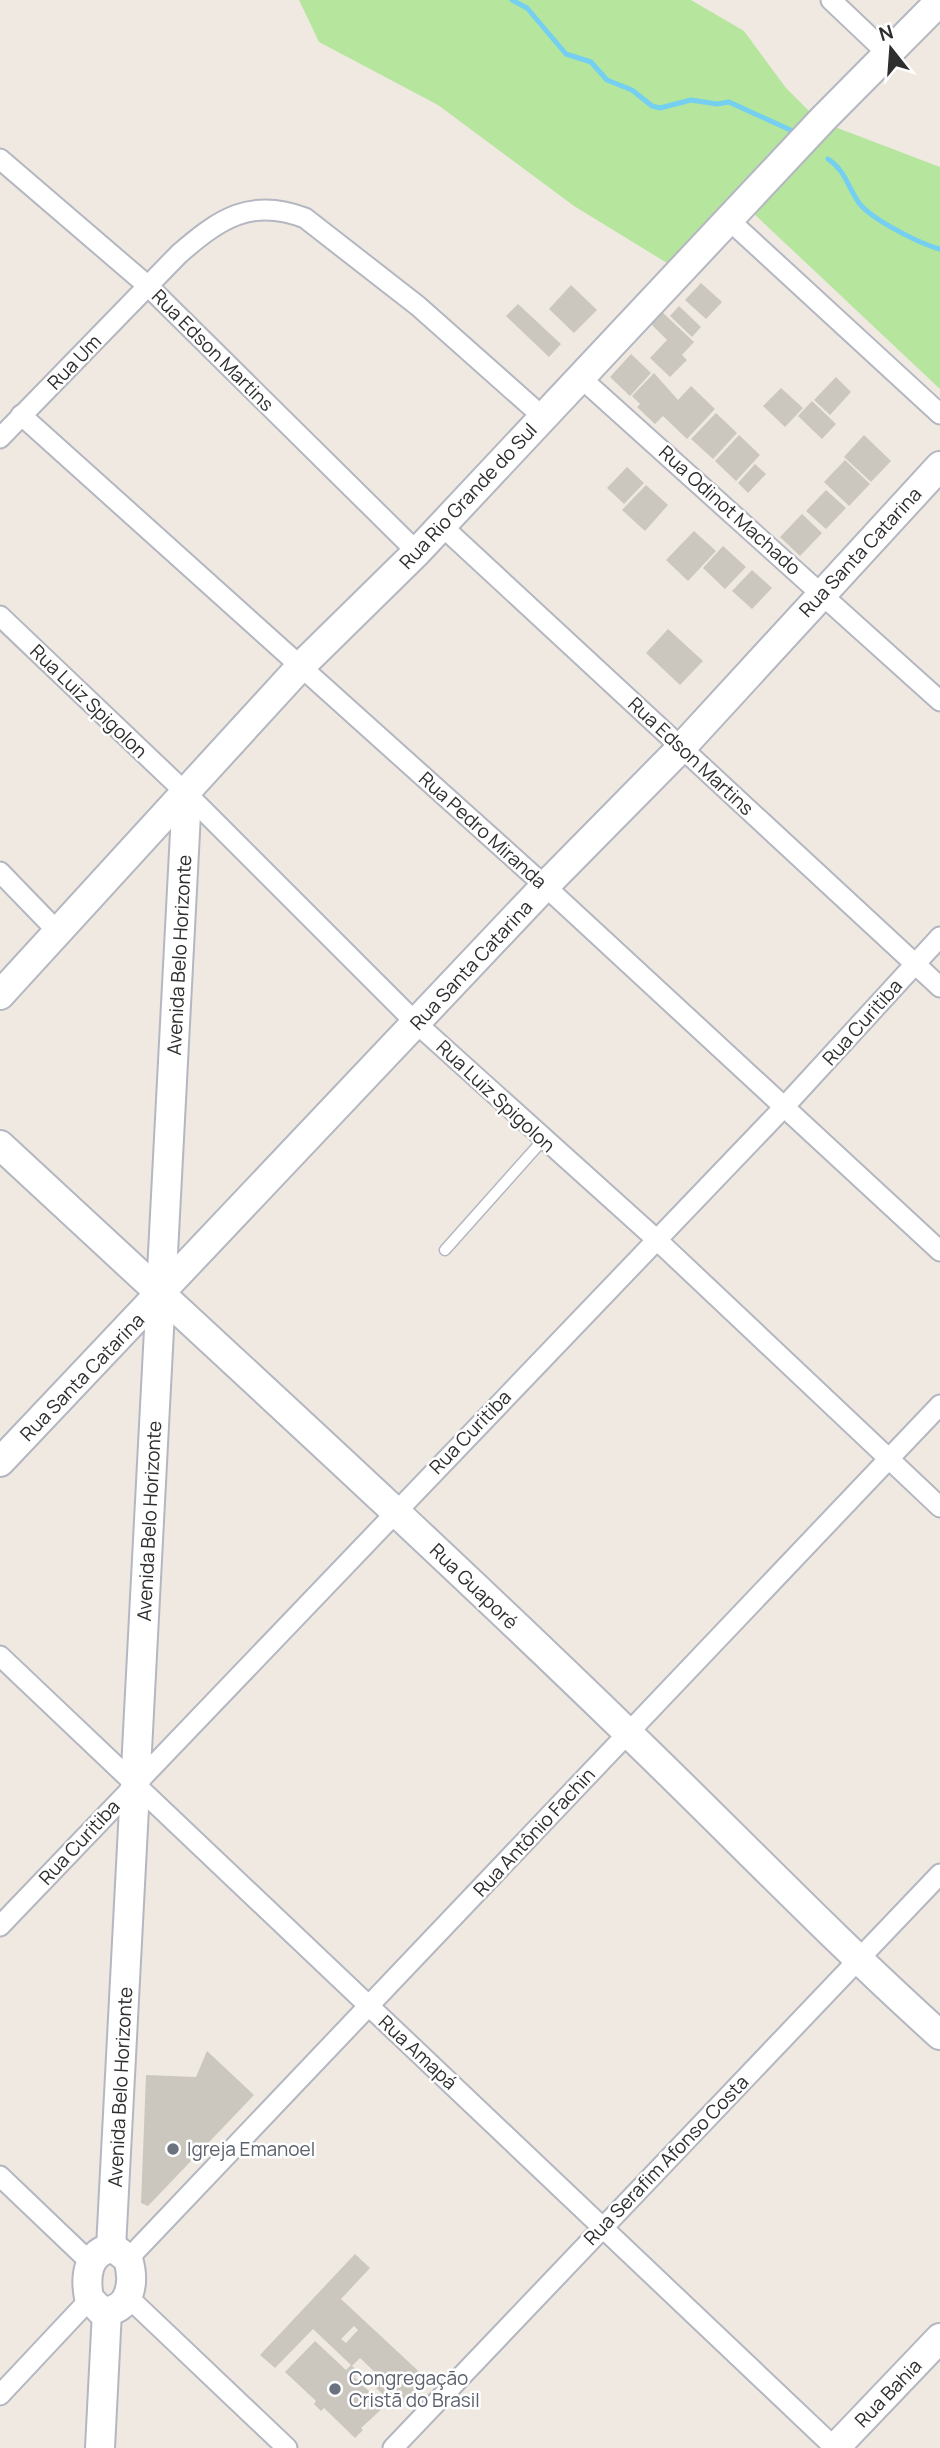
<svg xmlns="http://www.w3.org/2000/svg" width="940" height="2448" viewBox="0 0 940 2448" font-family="Manrope,sans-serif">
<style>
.green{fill:#b6e59e}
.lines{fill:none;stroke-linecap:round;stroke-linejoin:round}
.stream{stroke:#75cff0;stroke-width:5}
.building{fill:#cbc7bf;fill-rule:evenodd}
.lane-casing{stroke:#b4b7c1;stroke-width:13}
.street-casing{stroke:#b4b7c1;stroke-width:23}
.secondary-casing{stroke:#b4b7c1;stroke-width:32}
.lane{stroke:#fff;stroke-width:10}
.street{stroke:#fff;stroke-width:19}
.secondary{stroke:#fff;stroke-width:28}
.worship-dot{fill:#6b7280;stroke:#fff;stroke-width:2.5}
.labels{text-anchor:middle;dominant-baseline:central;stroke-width:5;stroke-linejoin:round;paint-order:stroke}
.street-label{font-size:19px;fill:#2e2e2e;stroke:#fff}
.worship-label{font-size:19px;fill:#5b616d;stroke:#fff;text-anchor:start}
</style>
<rect width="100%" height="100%" fill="#efe9e1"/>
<g class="green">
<polygon points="299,0 691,0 744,31 786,88 811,113 667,263 574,206 438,105 319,42"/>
<polygon points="827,124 940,167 940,389 752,212"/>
</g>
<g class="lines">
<g class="stream">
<polyline points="512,0 527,8 566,54 591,62 607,80 632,90 652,106 660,108 691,100 717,104 729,102 797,133"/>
<path d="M828 159C846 171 847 186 859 203 871 219 920 244 940 249"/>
</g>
</g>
<g class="building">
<polygon points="701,283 722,302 706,319 685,300"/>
<polygon points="571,285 597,310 574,333 549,309"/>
<polygon points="518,304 561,344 549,357 506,316"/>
<polygon points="679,306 701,327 692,337 670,316"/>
<polygon points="661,311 694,342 682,355 687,360 670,377 650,358 667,340 650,323"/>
<polygon points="631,354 651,373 630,396 610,377"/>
<polygon points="654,373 678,400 691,386 715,409 687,439 663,416 655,424 637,407 640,404 632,396"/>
<polygon points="836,377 851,392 830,415 814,400"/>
<polygon points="781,388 803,408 785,427 763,406"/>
<polygon points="812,401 836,424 822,439 798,416"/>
<polygon points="716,413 737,433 713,459 691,439"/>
<polygon points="739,435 760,455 736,481 715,461"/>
<polygon points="864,435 891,461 871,482 844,457"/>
<polygon points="845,460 870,484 849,506 824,482"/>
<polygon points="755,464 766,474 748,493 738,483"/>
<polygon points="627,467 644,483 624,504 607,488"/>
<polygon points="646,485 668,505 645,531 622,510"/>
<polygon points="826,490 846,508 826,529 806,511"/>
<polygon points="802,514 822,533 800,556 780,537"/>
<polygon points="694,531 716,551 688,581 666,560"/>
<polygon points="723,546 746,567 725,589 703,568"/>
<polygon points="752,570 772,588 752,609 732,591"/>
<polygon points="668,629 703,661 680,685 646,653"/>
<polygon points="207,2051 254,2095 148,2206 141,2203 146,2075 196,2077"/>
<path d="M355 2254 370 2268 341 2299 427 2379 398 2409 375 2387 382 2379 360 2358 352 2366 359 2372 354 2377 385 2406 361 2428 363 2430 355 2438 324 2408 321 2411 314 2404 316 2401 285 2372 315 2341 346 2370 351 2365 313 2329 275 2368 260 2355ZM354 2326 358 2330 346 2343 341 2339Z"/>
</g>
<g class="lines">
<g class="lane-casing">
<polyline id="lane" points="445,1250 543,1140"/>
</g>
<g class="street-casing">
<g id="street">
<polyline points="831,0 889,55"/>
<polyline points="0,159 148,286 417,552"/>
<polyline points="729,220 940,414"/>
<polyline points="581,378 940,701"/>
<polyline points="21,415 545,886 940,1251"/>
<path d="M0 438 179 254C219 219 251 197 305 218L418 306 543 417"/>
<polyline points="442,526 940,987"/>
<polyline points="0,616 187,794 416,1023 656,1239 940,1507"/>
<polyline points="0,872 59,933"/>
<polyline points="0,1656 835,2448"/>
<polyline points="0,1926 785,1106 940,937"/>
<polyline points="0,2176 90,2262"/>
<polyline points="128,2259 940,1405"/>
<polyline points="128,2297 287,2448"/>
<polyline points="0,2395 90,2299"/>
<polyline points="393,2448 940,1874"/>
</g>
</g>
<g class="secondary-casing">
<g id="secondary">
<polyline points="0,995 301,666 417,552 824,118 940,1"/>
<path d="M0 1145C210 1340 422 1533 627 1732 732 1833 832 1938 940 2035"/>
<polyline points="0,1462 545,886 682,747 940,466"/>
<polyline points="111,2248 187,794"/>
<path d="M114 2248 128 2259C135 2282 131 2313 101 2311L89 2298C85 2277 87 2250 114 2248Z"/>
<polyline points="100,2448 107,2311"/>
<polyline points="835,2448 940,2338"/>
</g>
</g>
<use href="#lane" class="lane"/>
<use href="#street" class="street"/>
<use href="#secondary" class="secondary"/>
</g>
<g class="worship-dot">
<circle cx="173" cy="2149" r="7"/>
<circle cx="335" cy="2389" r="7"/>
</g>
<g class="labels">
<g class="street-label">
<text transform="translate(213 350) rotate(45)">Rua Edson Martins</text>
<text transform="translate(74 362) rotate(-46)">Rua Um</text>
<text transform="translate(468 496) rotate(-47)">Rua Rio Grande do Sul</text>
<text transform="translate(730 510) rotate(42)">Rua Odinot Machado</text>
<text transform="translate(860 552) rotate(-47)">Rua Santa Catarina</text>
<text transform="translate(89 701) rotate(44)">Rua Luiz Spigolon</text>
<text transform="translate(691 756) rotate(43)">Rua Edson Martins</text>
<text transform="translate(483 830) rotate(42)">Rua Pedro Miranda</text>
<text transform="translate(179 955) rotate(-87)">Avenida Belo Horizonte</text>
<text transform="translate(471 965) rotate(-47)">Rua Santa Catarina</text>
<text transform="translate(862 1022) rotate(-48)">Rua Curitiba</text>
<text transform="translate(496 1096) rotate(43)">Rua Luiz Spigolon</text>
<text transform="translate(82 1377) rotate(-46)">Rua Santa Catarina</text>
<text transform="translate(470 1432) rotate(-46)">Rua Curitiba</text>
<text transform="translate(149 1521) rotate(-87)">Avenida Belo Horizonte</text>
<text transform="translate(474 1586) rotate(44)">Rua Guaporé</text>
<text transform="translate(534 1832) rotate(-47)">Rua Antônio Fachin</text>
<text transform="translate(79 1842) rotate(-47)">Rua Curitiba</text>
<text transform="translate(418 2052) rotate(43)">Rua Amapá</text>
<text transform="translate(120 2087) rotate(-87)">Avenida Belo Horizonte</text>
<text transform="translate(666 2160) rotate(-46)">Rua Serafim Afonso Costa</text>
<text transform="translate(888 2393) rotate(-46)">Rua Bahia</text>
</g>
<g class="worship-label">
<text x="187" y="2149">Igreja Emanoel</text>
<text x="349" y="2378">Congregação<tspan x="349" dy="22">Cristã do Brasil</tspan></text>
</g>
</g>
<g transform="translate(891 49) rotate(343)" stroke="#ffffff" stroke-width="5" paint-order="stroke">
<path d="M0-5L12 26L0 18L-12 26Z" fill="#2e2e2e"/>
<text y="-10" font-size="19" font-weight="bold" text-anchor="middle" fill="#2e2e2e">N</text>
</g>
</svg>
